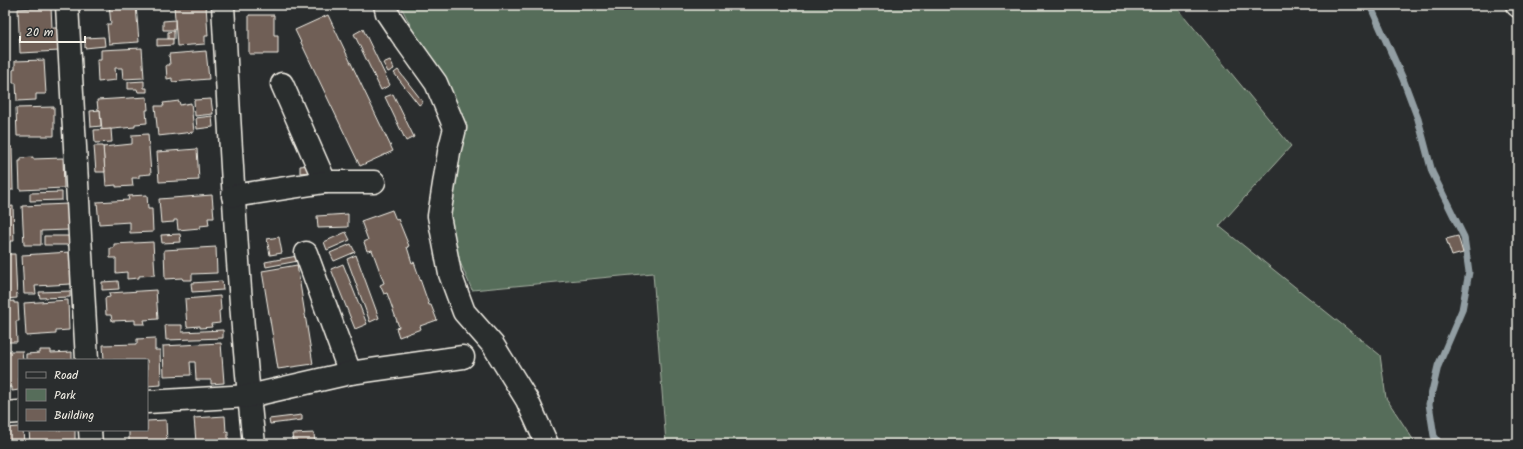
<svg xmlns="http://www.w3.org/2000/svg" width="1523" height="449" viewBox="0 0 1523 449" font-family="Kalam,sans-serif">
<style>
.green{fill:#566d5a;stroke:#a5afa1}
.lines{fill:none;stroke-linecap:round;stroke-linejoin:round}
.stream{stroke:#929ea3;stroke-width:7}
.building{fill:#6f5f57;stroke:#f4f1e8}
.minor-casing{stroke:#f4f1e8;stroke-width:25}
.minor{stroke:#2a2d2e;stroke-width:22}
</style>
<rect width="100%" height="100%" fill="#2a2d2e"/>
<filter id="ink" filterUnits="userSpaceOnUse"><feTurbulence type="fractalNoise" baseFrequency=".025" numOctaves="2"/><feDisplacementMap in="SourceGraphic" scale="8" xChannelSelector="R" yChannelSelector="G"/><feConvolveMatrix kernelMatrix="1 2 1 2 8 2 1 2 1" color-interpolation-filters="sRGB"/></filter>
<g filter="url(#ink)">
<polygon class="green" points="400,5 1175,5 1291,146 1219,226 1380,355 1386,398 1416,444 666,444 653,273 472,290 442,220 453,108"/>
<g class="lines">
<polyline class="stream" points="1370,5 1403,79 1418,119 1432,172 1464,237 1469,272 1462,310 1438,366 1429,404 1434,436 1440,444"/>
</g>
<g class="building">
<polygon points="109,5 136,5 139,42 109,44 107,24 111,24"/>
<polygon points="174,5 206,5 208,36 205,36 205,44 177,46"/>
<polygon points="51,7 52,28 59,28 60,51 20,53 18,9"/>
<polygon points="249,15 274,15 274,35 278,35 278,54 249,54"/>
<polygon points="328,15 393,151 360,166 295,30"/>
<polygon points="175,20 175,30 163,30 163,21"/>
<polygon points="363,29 390,85 381,90 354,34"/>
<polygon points="174,31 174,39 168,39 168,32"/>
<polygon points="104,37 105,46 85,48 85,38"/>
<polygon points="157,39 173,39 173,45 157,46"/>
<polygon points="142,48 144,78 123,79 122,68 115,68 116,80 98,82 97,60 101,60 101,50"/>
<polygon points="206,51 209,79 172,82 172,78 167,79 166,65 170,65 169,54"/>
<polygon points="5,57 6,57 7,93 5,93"/>
<polygon points="44,60 46,94 36,94 36,100 17,101 16,83 13,83 13,70 15,69 15,61"/>
<polygon points="390,60 394,69 388,72 383,63"/>
<polygon points="398,70 423,102 419,105 394,73"/>
<polygon points="144,81 144,88 147,88 147,92 138,92 137,89 128,89 128,82"/>
<polygon points="393,94 414,137 406,141 385,97"/>
<polygon points="147,97 148,110 146,110 147,123 135,124 135,127 102,130 100,110 98,110 97,100"/>
<polygon points="211,99 213,114 195,116 194,100"/>
<polygon points="179,101 180,105 191,103 194,132 158,136 155,106 164,106 163,103"/>
<polygon points="5,106 7,106 8,143 5,143"/>
<polygon points="54,107 54,136 17,136 16,108"/>
<polygon points="100,110 101,126 91,127 90,111"/>
<polygon points="212,116 213,127 197,129 196,118"/>
<polygon points="111,129 112,142 95,143 94,130"/>
<polygon points="148,134 151,174 139,175 139,178 132,178 133,186 116,187 116,185 106,186 103,147 132,144 132,135"/>
<polygon points="94,146 103,146 105,172 96,172"/>
<polygon points="5,147 12,147 13,190 5,190"/>
<polygon points="197,149 199,180 159,182 157,152"/>
<polygon points="33,157 33,159 63,158 64,188 20,190 19,161 21,161 21,158"/>
<polygon points="310,165 311,172 300,173 300,166"/>
<polygon points="62,192 62,200 30,201 30,193"/>
<polygon points="147,195 148,209 152,209 153,232 130,233 130,222 99,224 97,202 129,200 128,196"/>
<polygon points="212,195 214,218 208,218 209,225 200,226 200,228 178,230 177,220 174,220 174,222 161,223 159,199"/>
<polygon points="68,204 69,230 41,231 41,245 24,245 22,206"/>
<polygon points="13,206 14,241 5,241 5,207"/>
<polygon points="392,210 396,220 398,219 409,246 407,247 412,263 414,262 429,305 431,305 437,320 420,326 421,329 399,337 396,328 399,327 387,293 384,294 380,285 384,283 372,250 367,251 364,242 368,240 361,221"/>
<polygon points="348,214 348,227 318,228 317,216"/>
<polygon points="346,232 350,240 327,250 324,242"/>
<polygon points="180,234 181,242 162,243 161,235"/>
<polygon points="44,236 71,236 72,245 44,245"/>
<polygon points="1458,236 1463,253 1452,256 1446,239"/>
<polygon points="279,237 282,253 270,255 267,239"/>
<polygon points="153,242 155,275 139,276 139,278 127,279 127,272 116,273 116,258 110,258 110,248 114,248 114,244"/>
<polygon points="351,244 355,252 334,261 330,253"/>
<polygon points="216,247 217,273 192,274 192,280 183,280 182,278 165,279 164,250"/>
<polygon points="70,252 71,284 35,286 36,294 24,294 22,255"/>
<polygon points="5,254 15,254 17,298 5,299"/>
<polygon points="356,255 379,318 370,322 347,259"/>
<polygon points="297,256 298,261 266,267 265,262"/>
<polygon points="343,264 367,324 355,329 331,269"/>
<polygon points="297,265 313,364 278,369 262,271"/>
<polygon points="118,281 119,289 102,290 102,282"/>
<polygon points="222,281 223,290 192,292 191,283"/>
<polygon points="156,290 158,319 144,320 145,324 135,324 135,320 112,321 111,315 106,315 105,298 110,297 109,293"/>
<polygon points="70,291 70,297 40,298 39,292"/>
<polygon points="220,296 221,310 219,311 220,323 211,324 212,327 200,328 200,326 187,327 185,299"/>
<polygon points="68,300 69,330 56,331 56,334 26,336 24,303"/>
<polygon points="14,301 14,303 18,303 19,321 16,321 17,342 5,342 5,302"/>
<polygon points="165,325 182,325 182,332 223,330 223,338 166,340"/>
<polygon points="155,338 155,350 160,350 161,385 147,386 147,360 104,360 103,345 137,344 137,339"/>
<polygon points="221,343 224,383 211,384 211,380 196,380 195,362 190,362 191,375 164,376 163,346"/>
<polygon points="40,350 51,350 51,353 72,352 72,360 26,360 26,354 40,353"/>
<polygon points="5,351 22,351 23,360 19,360 19,390 12,391 12,387 5,387"/>
<polygon points="302,415 302,420 270,424 269,419"/>
<polygon points="225,416 226,432 228,431 228,444 214,444 214,441 196,442 194,418"/>
<polygon points="166,420 167,444 129,444 129,430 147,430 147,421"/>
<polygon points="19,427 19,430 23,430 24,444 5,444 5,428"/>
<polygon points="29,430 75,430 75,444 30,444"/>
<polygon points="314,433 315,444 274,444 293,443 292,434"/>
</g>
<g class="lines">
<g class="minor-casing">
<g id="minor">
<polyline points="67,5 87,360"/>
<path d="M223 5C231 151 238 298 254 444"/>
<polyline points="385,5 387,13 401,34 436,83 455,128 449,152 439,216 450,274 464,312 493,345 527,400 547,444"/>
<polyline points="1517,5 1518,6"/>
<polyline points="282,84 325,182"/>
<polyline points="233,196 325,182 374,182"/>
<polyline points="306,253 350,373"/>
<polyline points="147,402 249,396 350,373 463,357"/>
<polyline points="5,413 19,412"/>
<polyline points="90,430 91,444"/>
</g>
</g>
<use href="#minor" class="minor"/>
</g>
</g>
<rect width="1523" height="449" fill="none" stroke="#2a2d2e" stroke-width="20"/>
<rect x="10" y="10" width="1503" height="429" fill="none" stroke="#f4f1e8" stroke-width="1.5" filter="url(#ink)"/>
<rect x="18" y="359" width="130" height="72" fill="#2a2d2e" stroke="#7b7b78"/>
<rect x="26" y="372" width="20" height="6" fill="#2a2d2e" stroke="#7b7b78"/>
<text x="54" y="379" font-size="12" fill="#f4f1e8">Road</text>
<rect x="26" y="389" width="20" height="12" fill="#566d5a" stroke="#7b7b78"/>
<text x="54" y="399" font-size="12" fill="#f4f1e8">Park</text>
<rect x="26" y="409" width="20" height="12" fill="#6f5f57" stroke="#7b7b78"/>
<text x="54" y="419" font-size="12" fill="#f4f1e8">Building</text>
<path d="M20 36v6h65v-6" fill="none" stroke="#f4f1e8" stroke-width="2"/>
<text x="26" y="36" font-size="12" fill="#f4f1e8" stroke="#2a2d2e" stroke-width="3" paint-order="stroke">20 m</text>
</svg>
